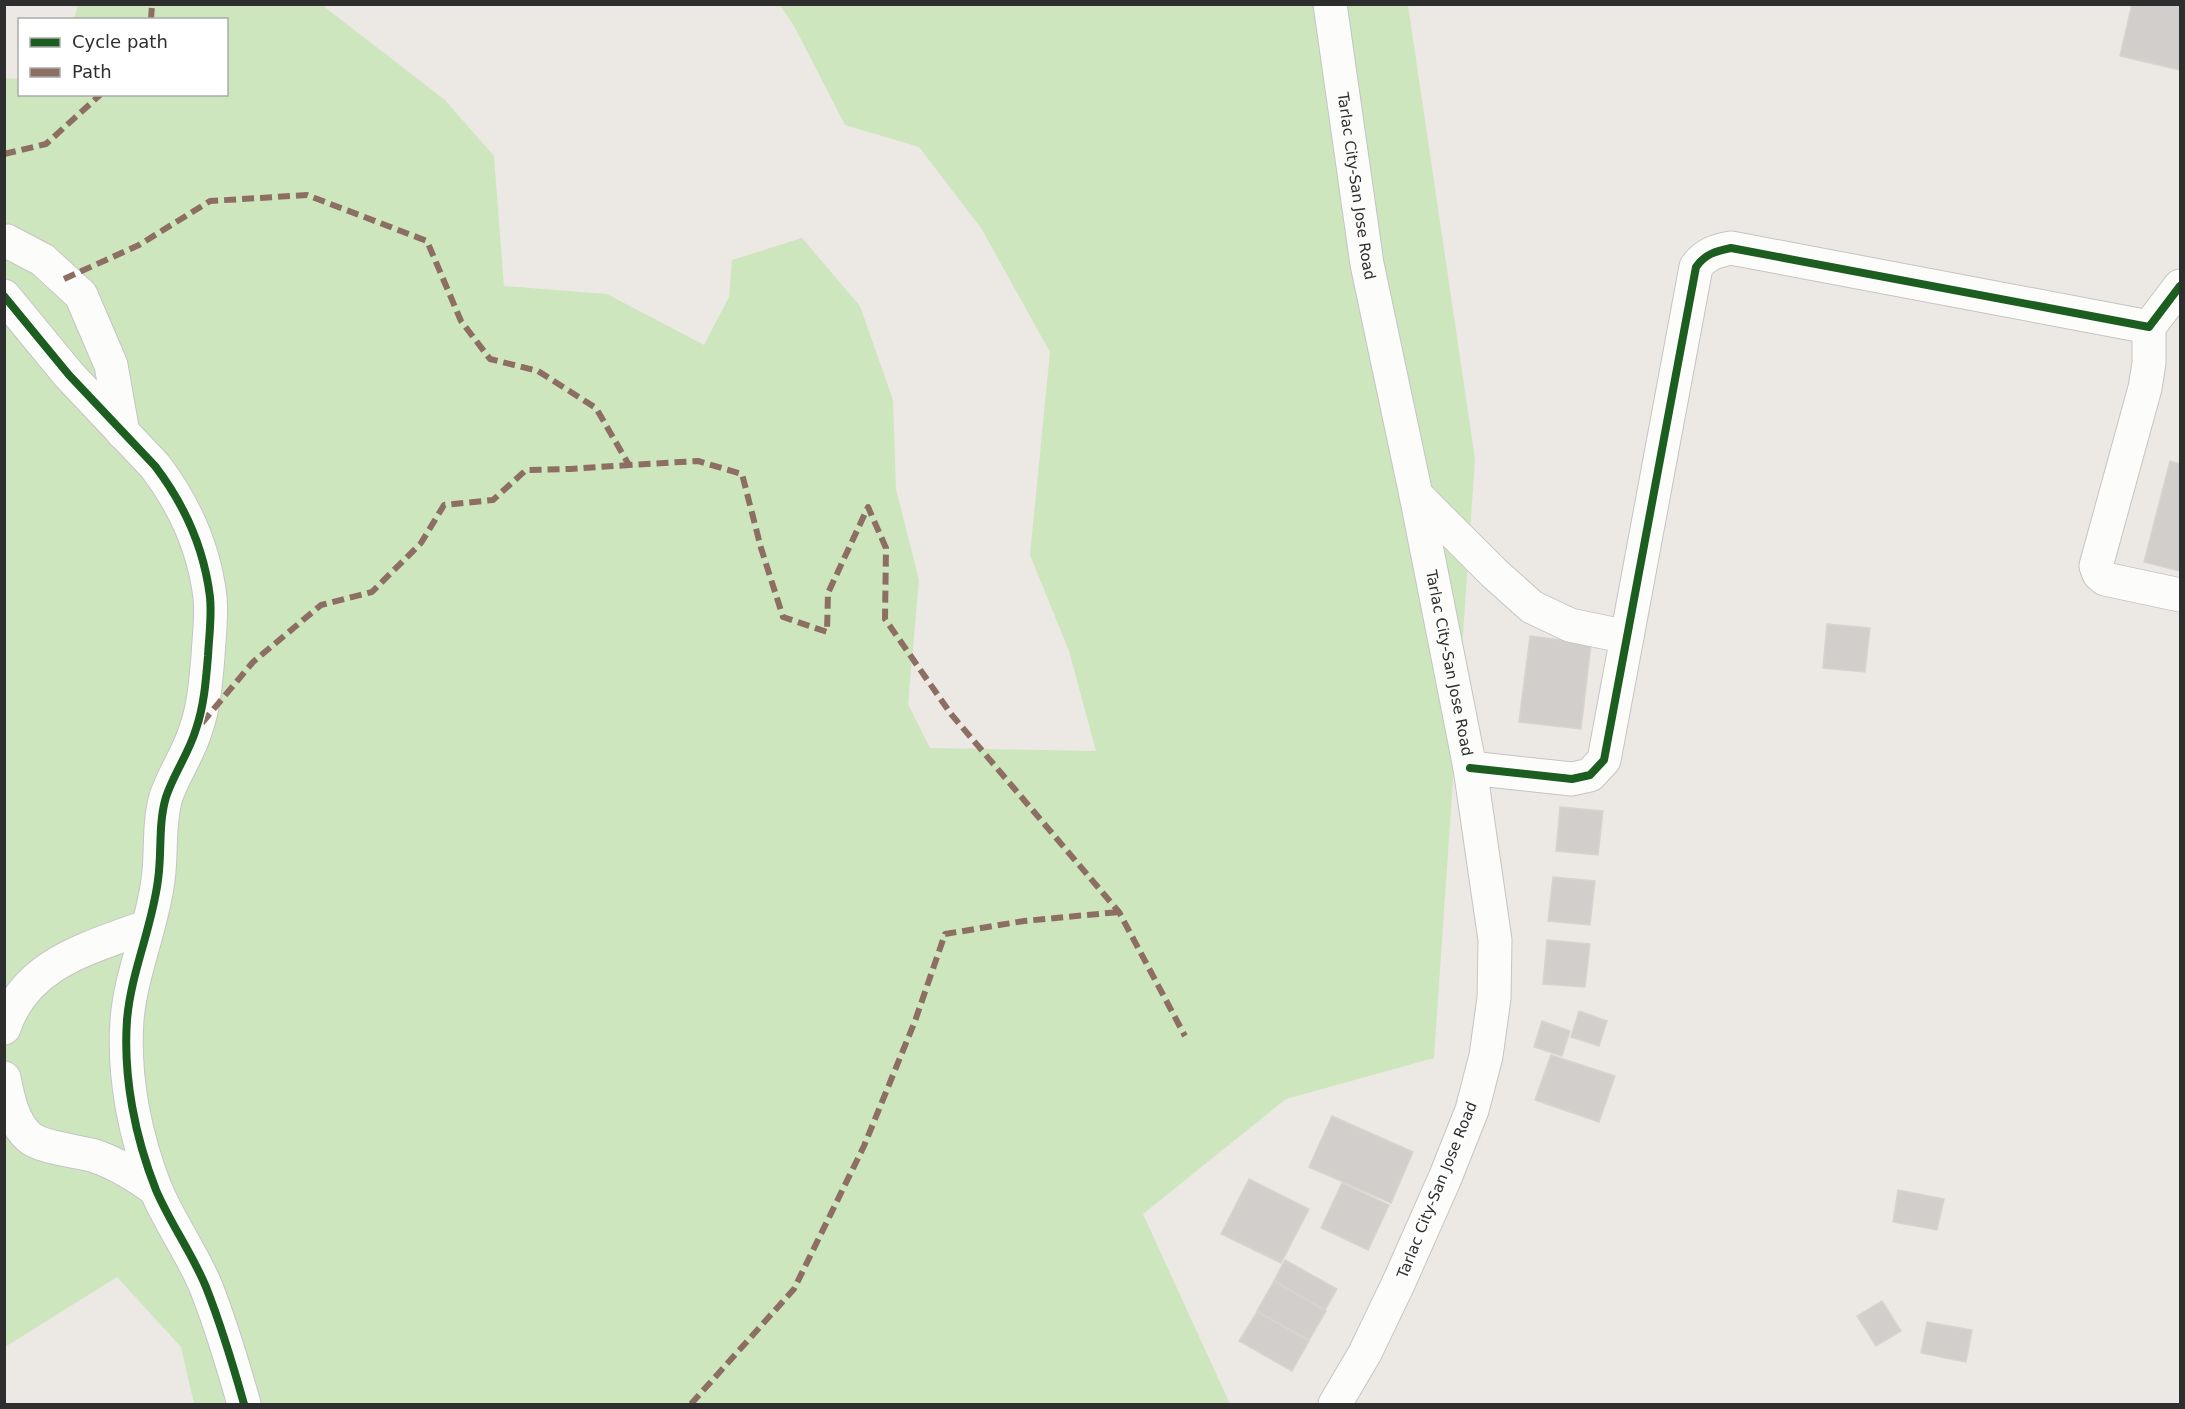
<svg xmlns="http://www.w3.org/2000/svg" width="2185" height="1409" viewBox="0 0 2185 1409" font-family="'DejaVu Sans',sans-serif">
<style>
.green{fill:#cee6be}
.building{fill:#d1cecb;stroke:#d7d4d0;stroke-width:1.5}
.lines{fill:none;stroke-linecap:round;stroke-linejoin:round}
.minor-casing{stroke:#c5c4c5;stroke-width:35}
.secondary-casing{stroke:#c5c4c5;stroke-width:35}
.minor{stroke:#fcfcfb;stroke-width:33}
.secondary{stroke:#fcfcfb;stroke-width:33}
.quiet{stroke:#8d6e63;stroke-width:6;stroke-dasharray:12 6;stroke-linecap:butt}
.cycleway-casing{stroke:#fff;stroke-width:11}
.cycleway{stroke:#1b5e20;stroke-width:8}
.labels{text-anchor:middle;dominant-baseline:central;stroke-width:5;stroke-linejoin:round;paint-order:stroke}
.street-label{font-size:15px;fill:#2e2e2e;stroke:#fff}
</style>
<rect width="100%" height="100%" fill="#ece8e4"/>
<polygon class="green" points="78,5 322,5 445,100 494,156 504,286 607,294 704,345 729,297 732,260 802,238 860,306 893,400 896,489 919,580 908,704 930,748 1096,751 1069,651 1030,555 1050,352 981,228 919,147 845,125 794,26 780,5 1408,5 1475,459 1434,1058 1286,1099 1143,1214 1230,1404 194,1404 181,1347 117,1277 5,1347 4,78 19,79 20,94 226,94 226,20 74,19"/>
<g class="building">
<polygon points="2132,4 2180,4 2180,70 2120,56"/>
<polygon points="2170,461 2180,464 2180,571 2144,562"/>
<polygon points="1827,624 1870,628 1865,672 1823,668"/>
<polygon points="1530,636 1591,644 1581,729 1519,722"/>
<polygon points="1560,807 1603,811 1598,855 1556,851"/>
<polygon points="1553,877 1595,881 1590,925 1548,921"/>
<polygon points="1547,940 1590,944 1585,987 1543,984"/>
<polygon points="1579,1011 1607,1021 1599,1046 1571,1037"/>
<polygon points="1542,1021 1570,1031 1562,1056 1534,1047"/>
<polygon points="1551,1055 1615,1076 1599,1122 1535,1100"/>
<polygon points="1332,1116 1413,1152 1391,1203 1309,1167"/>
<polygon points="1249,1179 1309,1209 1281,1263 1221,1234"/>
<polygon points="1342,1183 1389,1205 1368,1250 1321,1228"/>
<polygon points="1898,1190 1944,1199 1937,1230 1893,1222"/>
<polygon points="1285,1260 1337,1289 1325,1310 1274,1281"/>
<polygon points="1274,1281 1326,1311 1309,1340 1257,1311"/>
<polygon points="1882,1301 1901,1331 1876,1346 1857,1316"/>
<polygon points="1257,1312 1309,1341 1292,1371 1239,1341"/>
<polygon points="1927,1322 1972,1330 1966,1362 1921,1353"/>
</g>
<g class="lines">
<g class="minor-casing">
<g id="minor">
<polyline points="7,241 43,260 81,295 111,365 123,433"/>
<path d="M4 296 69 375 155 466C184 504 204 548 210 597 212 616 209 637 208 656 206 680 204 706 196 729 189 753 174 773 166 797 158 824 162 853 158 880 152 928 131 972 127 1020 123 1077 135 1137 156 1190 170 1223 192 1253 206 1287 221 1325 233 1365 244 1404"/>
<polyline points="2149,327 2149,363 2145,388 2096,566 2099,574 2105,579 2180,595"/>
<polyline points="1416,495 1494,573 1532,607 1570,625 1627,637"/>
<path d="M1470 768 1572 779 1590 775 1604 760 1696 267C1705 254 1716 251 1731 248L2149 327 2180 286"/>
<path d="M4 1028C26 962 90 948 148 926"/>
<path d="M4 1078C8 1098 13 1123 29 1137 41 1148 78 1151 95 1156 118 1164 137 1176 156 1190"/>
</g>
</g>
<g class="secondary-casing">
<g id="secondary">
<path id="s1" d="M1330 4 1367 264 1416 495 1470 768 1495 940 1494 998 1486 1056 1472 1110 1445 1178 1399 1282 1365 1353 1335 1404"/>
</g>
</g>
<use href="#minor" class="minor"/>
<use href="#secondary" class="secondary"/>
<g class="quiet">
<polyline points="151,20 152,4"/>
<polyline points="4,154 46,144 101,94"/>
<polyline points="64,279 139,245 210,201 307,195 427,241 461,321 490,359 538,371 596,408 629,465 698,461 742,474 761,548 783,617 827,632 828,593 868,507 886,548 885,619 951,714 1119,912 1185,1036"/>
<polyline points="202,723 253,662 321,605 372,592 421,543 444,505 493,500 526,470 570,469 629,465"/>
<polyline points="691,1404 794,1289 864,1146 915,1021 945,934 1024,921 1119,912"/>
</g>
<g class="cycleway-casing">
<g id="cycleway">
<path d="M4 296 69 375 155 466C184 504 204 548 210 597 212 616 209 637 208 656 206 680 204 706 196 729 189 753 174 773 166 797 158 824 162 853 158 880 152 928 131 972 127 1020 123 1077 135 1137 156 1190 170 1223 192 1253 206 1287 221 1325 233 1365 244 1404"/>
<path d="M1470 768 1572 779 1590 775 1604 760 1696 267C1705 254 1716 251 1731 248L2149 327 2180 286"/>
</g>
</g>
<use href="#cycleway" class="cycleway"/>
</g>
<g class="labels">
<g class="street-label">
<text stroke="none"><textPath href="#s1" startOffset="184">Tarlac City-San Jose Road</textPath></text>
<text stroke="none"><textPath href="#s1" startOffset="670">Tarlac City-San Jose Road</textPath></text>
<text transform="translate(1437 1190) rotate(-68)">Tarlac City-San Jose Road</text>
</g>
</g>
<rect width="2185" height="1409" fill="none" stroke="#2e2e2e" stroke-width="12"/>
<rect x="18" y="18" width="210" height="78" fill="#ffffff" stroke="#ababab" stroke-width="1.5"/>
<rect x="30" y="38" width="30" height="9" fill="#1b5e20" stroke="#ababab" stroke-width="1.5"/>
<text x="72" y="48" font-size="18" fill="#2e2e2e">Cycle path</text>
<rect x="30" y="68" width="30" height="9" fill="#8d6e63" stroke="#ababab" stroke-width="1.5"/>
<text x="72" y="78" font-size="18" fill="#2e2e2e">Path</text>
</svg>
